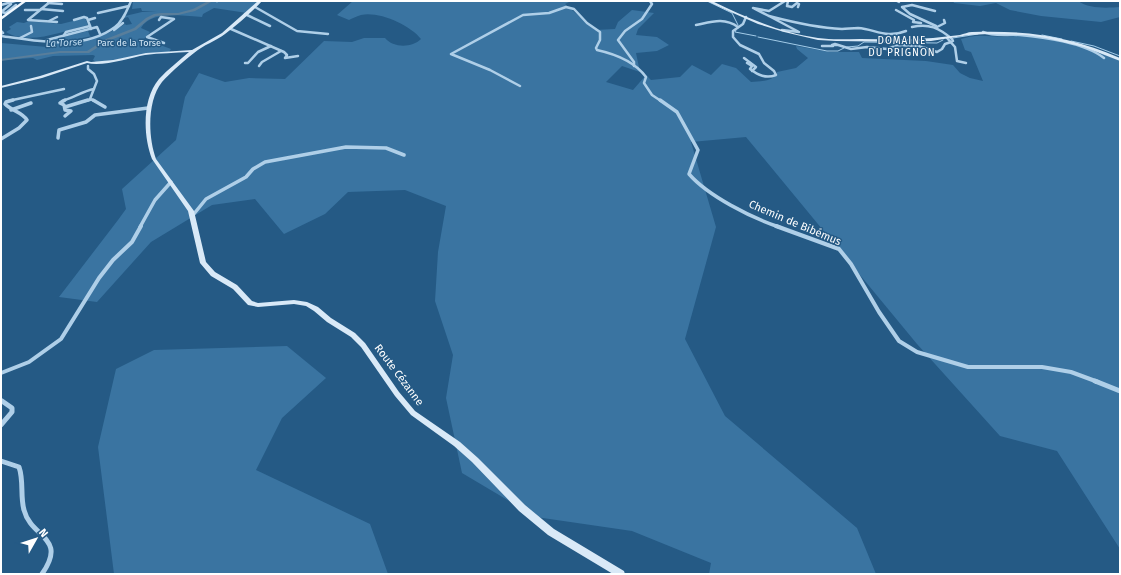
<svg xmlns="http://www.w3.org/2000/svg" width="1121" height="575" viewBox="0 0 1121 575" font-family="'Fira Sans',sans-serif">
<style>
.green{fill:#3a74a1}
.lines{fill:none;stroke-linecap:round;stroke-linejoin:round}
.stream{stroke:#a3cce9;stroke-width:1}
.river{fill:#597e9b;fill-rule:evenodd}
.street-far3{stroke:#afcfe8;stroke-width:2.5}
.street-far2{stroke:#afcfe8;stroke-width:3.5}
.street-far1{stroke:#afcfe8;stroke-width:4}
.street{stroke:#afcfe8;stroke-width:5}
.secondary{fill:#d9e9f7;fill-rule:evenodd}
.primary{fill:#f1f8fe;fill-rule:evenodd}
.labels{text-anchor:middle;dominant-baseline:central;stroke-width:3;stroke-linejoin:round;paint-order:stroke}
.far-park-label{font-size:9px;fill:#d3e7f6;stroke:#255a85}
.far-neighbourhood-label{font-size:10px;letter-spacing:1px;fill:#fff;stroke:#255a85}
.far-water-label{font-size:10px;font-style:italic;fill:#bbd9ef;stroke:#255a85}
.street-label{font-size:11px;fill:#fff;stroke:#255a85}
</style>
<rect width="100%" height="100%" fill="#255a85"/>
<g class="green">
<path d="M133 1H259L247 13 214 8 203 14 202 17C186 16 150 10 141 28L150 32 144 39 171 49 169 52C144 53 120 60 96 62L93 60 95 56 93 55 53 56 37 60 33 58 1 60V43L47 47C59 39 77 41 90 38 103 36 114 31 125 24L126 25 132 24 128 17 124 18 125 16 142 12H157L142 11 141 8 132 9Z"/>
<path d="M353 1H571L565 4 595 30 615 29 618 22 632 10 654 13 638 29 636 35 657 37 669 45 657 51 636 53 640 72 622 66 606 82 633 90 646 75 651 80 680 77 692 65 711 75 722 64 736 68 751 82C760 81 774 82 777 72L796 68 808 58 797 49 796 46 830 52H859L862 58 926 61 953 65 960 73 970 78 983 81 971 52 965 50 961 39C978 34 986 36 1003 37 1011 37 1018 35 1025 36 1057 38 1090 48 1120 61V549L1057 451 1000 436 917 344 746 137 691 142 716 227 685 339 725 416 857 528 876 574H709L711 563 632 531 536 517 462 473 446 398 453 355 435 301 438 252 446 206 405 190 348 192 325 214 284 234 255 199 212 205 151 242 97 302 59 297 118 220 126 209 122 189 176 140 185 97 199 73 225 82 249 78 285 79 324 41 352 42 364 38H385C393 48 412 48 421 39 410 25 379 11 361 15 357 16 353 18 349 20L337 15Z"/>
<path d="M953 1H1078C1089 9 1107 8 1120 7V17L1101 22 1041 16 1010 10 996 3 980 6 954 3Z"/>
<path d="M85 18 88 25C63 31 29 46 6 32L11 29 9 27 17 22 24 23 29 21 61 24Z"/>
<polygon points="88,31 90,36 92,36 67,41 51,40"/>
<polygon points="287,346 326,378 282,418 256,470 370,524 388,574 114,574 98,447 116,369 154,350"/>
</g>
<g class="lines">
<g class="stream">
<polyline points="707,1 732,13 738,25"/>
<polyline points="217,2 219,1"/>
<polyline points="736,30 735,32 756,36"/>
<polyline points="1042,35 1062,39"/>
<polyline points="758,37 827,51 838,51 844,48"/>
<polyline points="953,38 978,34"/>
<polyline points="1071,41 1094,46 1120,56"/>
<polyline points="847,47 858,46 864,42 937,43 943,40"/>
</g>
<polygon class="river" points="208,1 213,1 195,11 178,15 156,16 148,20 136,30 108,41 89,53 60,53 1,61 1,59 60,51 87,51 106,39 134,28 146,18 154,14 161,13 178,13 193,9"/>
<g class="street-far3">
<polyline points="51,1 28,20 57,22"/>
<polyline points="788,1 787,6 792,7 797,3 799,4 798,7"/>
<polyline points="897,1 899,2"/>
<polyline points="48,3 62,4"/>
<polyline points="1,5 15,1"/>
<polyline points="255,7 297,31 328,34"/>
<polyline points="41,9 63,11"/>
<polyline points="25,10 39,10"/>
<polyline points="896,10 914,20 913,22 921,23"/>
<polyline points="935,11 912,5 902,7 910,14 936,26"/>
<polyline points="1,12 6,13 16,5"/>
<polyline points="1,12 11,4"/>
<polyline points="98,13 129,6"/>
<polyline points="245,14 270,26"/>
<polyline points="769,16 753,8 769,11 785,1"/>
<path d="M746 17 743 24 733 31V37L740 45 759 54 764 63 774 71 776 75C766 79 758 75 750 69L752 66 747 63"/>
<polyline points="74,20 84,17 87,18 90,26"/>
<polyline points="88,20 95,18"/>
<polyline points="159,20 161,17 174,19 147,37 164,43"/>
<polyline points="49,21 57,17"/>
<path d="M696 25C711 22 724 17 738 27"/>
<path d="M912 27C929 23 939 28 952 39L953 41 951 42"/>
<polyline points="937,27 945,23 944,20"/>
<polyline points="231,29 284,52 287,55 285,58 298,56"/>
<polyline points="114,30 123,23"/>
<path d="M782 30 799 32 769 16C792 22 818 28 842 29 847 29 852 28 858 28 875 29 886 39 906 31"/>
<polyline points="1,31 3,33 1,34"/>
<path d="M983 32C995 37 1007 34 1020 35 1044 37 1085 43 1104 58"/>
<polyline points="64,35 66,32 90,26 91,29"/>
<path d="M1 36C37 41 83 51 115 27 123 21 127 10 131 1"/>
<polyline points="949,37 947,38 955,47 957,61 966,63"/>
<polyline points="20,38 32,32 31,26"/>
<polyline points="47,40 97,27 100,34"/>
<polyline points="838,45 832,45 835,44 851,49 867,47 887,49 898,45 919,46 937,52 942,49 945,44 951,42"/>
<polyline points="822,46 833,46"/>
<polyline points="744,58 756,67 752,71"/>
<polyline points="245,63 248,63 258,52 271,46"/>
<polyline points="88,66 88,69 94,74 97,81 90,99 95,101"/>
<polyline points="259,66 262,62 281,51"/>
<polyline points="634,66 634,62 618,40 625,31 642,19 652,4 650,1"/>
<path d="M520 86 490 70 451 54 523 15 549 13 566 7 574 9 587 23 600 32V40L596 48 597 50C615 54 635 62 646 77L644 83 652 95 661 101"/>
<polyline points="8,101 64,89"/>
<path d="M62 101C73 98 83 91 94 89"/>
<polyline points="85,101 90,100"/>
</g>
<g class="street-far2">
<polyline points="65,100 60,103 64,105 65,110 71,111 65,116"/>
<polyline points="93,100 105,107"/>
<path d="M660 100 677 112 698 150 689 174C708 196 752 218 779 227"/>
<polyline points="65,107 88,100"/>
<polyline points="11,110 31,103"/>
<polyline points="58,138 59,130 86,122 95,115 148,108"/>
<path d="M1 139 19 128 27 120C22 112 12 111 5 104L6 102 13 100"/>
<polyline points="193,215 206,199 246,177 253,169 265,162 346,147 386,148 404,155"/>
<polyline points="140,227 155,200 171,182"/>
</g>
<g class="street-far1">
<polyline points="776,226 839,249 851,264 879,312 899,341 917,352 968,367 1042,367 1071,372 1098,382"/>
<polyline points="1,373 29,362 61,339 99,278 113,260 132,242 141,226"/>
</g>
<g class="street">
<polyline points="1095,381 1120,391"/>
<polyline points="1,425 12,412 12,408 2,401"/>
<path d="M1 461 19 467C24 481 20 496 24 510 31 538 68 537 42 574"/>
</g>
<g class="secondary">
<path d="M258 1H262C251 13 238 24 225 34 216 41 203 45 194 53 187 58 181 64 175 69 171 73 166 77 162 82 147 101 148 137 156 159L194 211 206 262 215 272 237 285 252 301 258 303 294 300 307 302 318 307 331 318 355 333 365 343 399 392 415 411 460 442 478 458 525 505 554 529 624 571 625 574H613L548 535 519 511 472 462 454 446 411 415 395 396 361 347 351 337 327 322 314 311 306 306 294 304 258 307 248 305 233 289 211 276 200 263 188 211 152 159C143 136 142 99 159 79 168 69 179 61 189 52 175 53 160 53 145 55 129 58 103 67 87 63L42 78 1 88V86L40 76 87 61 91 62 113 60 146 53 192 50 222 33Z"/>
<path d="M707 1H712C745 17 781 33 818 38 832 40 846 39 860 39 885 39 909 40 933 38 942 37 951 36 960 35 964 34 968 32 972 32 1026 30 1070 36 1120 58V61L1084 47 1046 38 1027 35 988 34 969 35 931 41 903 42 836 41 818 40 784 32 758 24 733 13Z"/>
</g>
<polygon class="primary" points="23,1 27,1 1,20 1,17"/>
</g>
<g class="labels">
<g class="far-park-label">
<text x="129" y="43">Parc de la Torse</text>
</g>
<g class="far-neighbourhood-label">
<text x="902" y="41">DOMAINE<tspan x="902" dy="12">DU PRIGNON</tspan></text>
</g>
<g class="far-water-label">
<text transform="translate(64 43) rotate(-3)">La Torse</text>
</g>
<g class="street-label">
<text transform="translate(795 223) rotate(23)">Chemin de Bibémus</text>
<text transform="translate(399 375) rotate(53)">Route Cézanne</text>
</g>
</g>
<rect width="1121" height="575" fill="none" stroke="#ffffff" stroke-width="4"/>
<g transform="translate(36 539) rotate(51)" stroke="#255a85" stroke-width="3" paint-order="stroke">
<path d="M0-3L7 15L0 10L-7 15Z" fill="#ffffff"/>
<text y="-6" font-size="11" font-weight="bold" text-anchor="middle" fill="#ffffff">N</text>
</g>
</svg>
